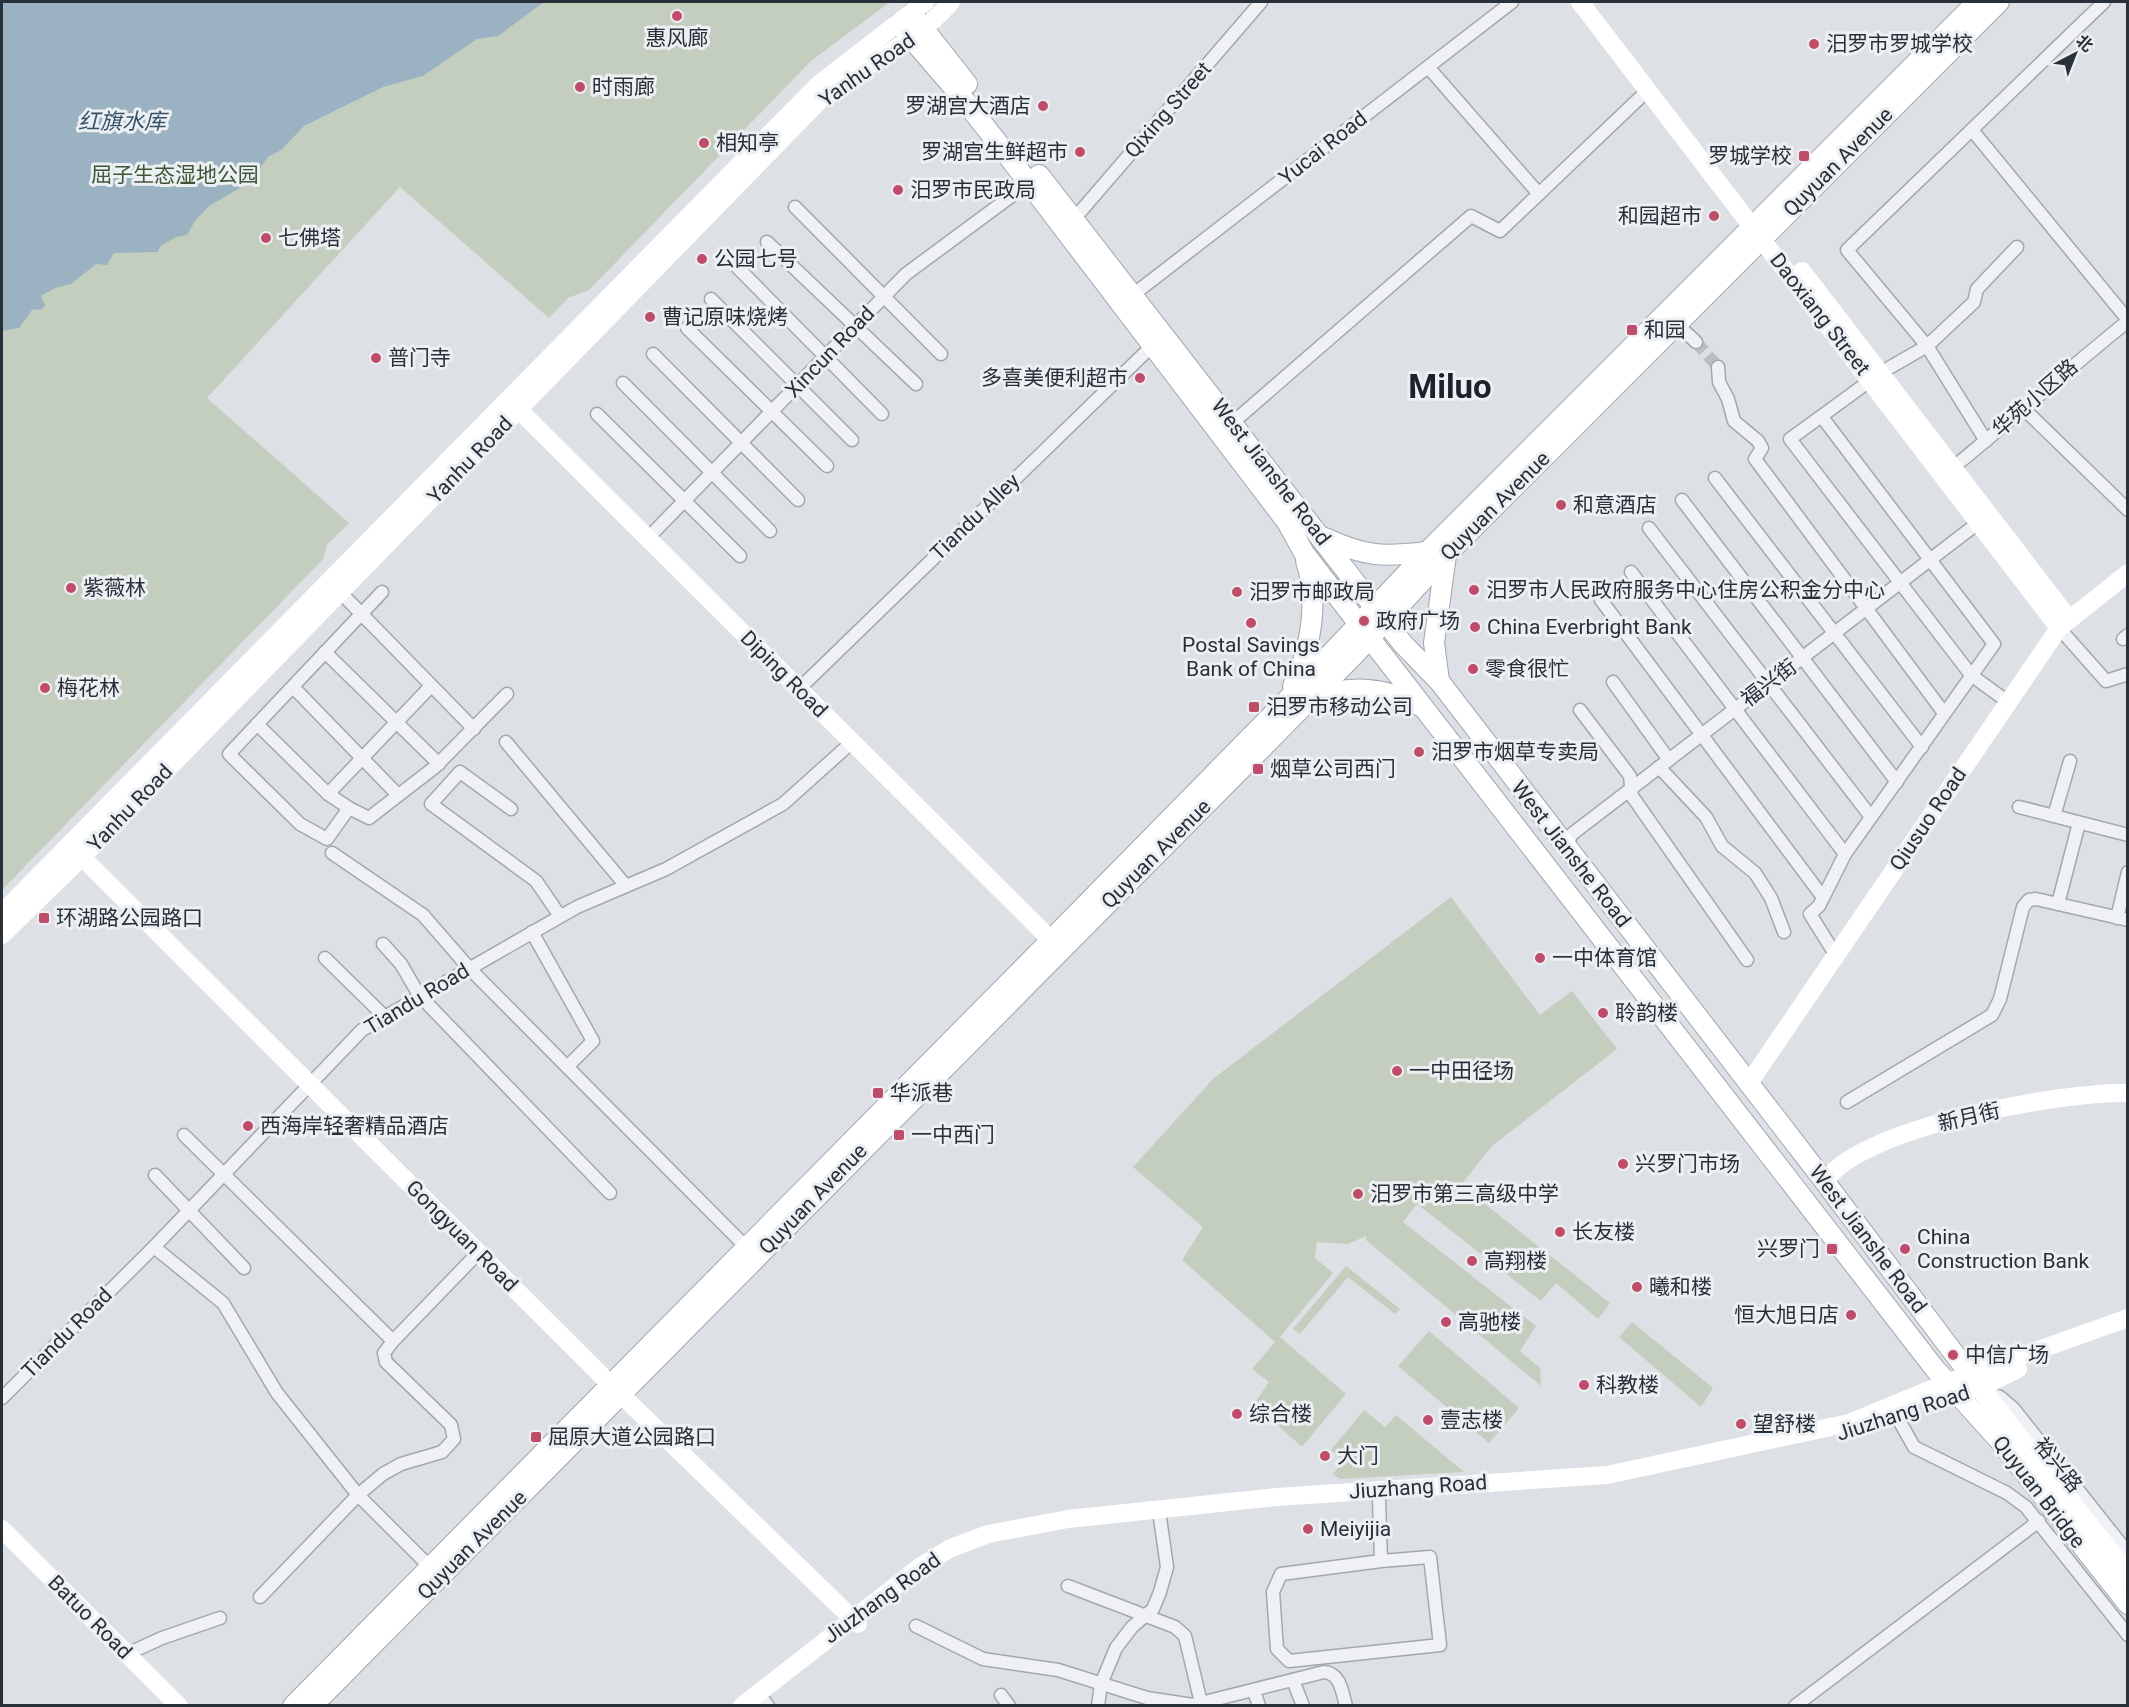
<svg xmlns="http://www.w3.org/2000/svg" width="2129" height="1707" viewBox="0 0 2129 1707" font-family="Roboto,'Noto Sans SC',sans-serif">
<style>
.green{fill:#c4cebf}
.water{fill:#9bb2c2}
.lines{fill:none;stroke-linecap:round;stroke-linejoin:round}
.street-tunnel{stroke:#b9bec3;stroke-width:12;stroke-dasharray:12 6;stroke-linecap:butt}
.street-casing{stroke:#a3a8ae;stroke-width:15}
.primary-casing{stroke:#9ea7b0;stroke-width:22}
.street{stroke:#eff1f4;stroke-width:12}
.secondary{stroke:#fff;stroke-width:18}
.primary{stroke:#fff;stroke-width:20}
.poi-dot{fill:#c04c69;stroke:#ecf0f3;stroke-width:2}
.labels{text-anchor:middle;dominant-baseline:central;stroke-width:6;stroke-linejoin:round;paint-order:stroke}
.poi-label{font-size:21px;fill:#28303a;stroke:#ecf0f3;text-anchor:start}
.street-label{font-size:21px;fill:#28303a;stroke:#ecf0f3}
.park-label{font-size:21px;fill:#3f5537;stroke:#ecf0f3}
.water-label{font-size:22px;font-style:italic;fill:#36526a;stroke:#ecf0f3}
.town-label{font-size:33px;font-weight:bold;fill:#1a222b;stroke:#ecf0f3}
</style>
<rect width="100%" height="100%" fill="#dde1e5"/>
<g class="green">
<polygon points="2,2 890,2 811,61 589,290 568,298 549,318 400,187 207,398 349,523 327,545 323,559 2,890"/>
<polygon points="1451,897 1540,1015 1572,991 1617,1049 1491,1147 1461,1185 1610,1303 1598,1319 1556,1283 1541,1301 1417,1204 1403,1222 1536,1326 1520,1351 1540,1368 1541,1386 1366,1240 1366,1236 1348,1244 1317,1242 1315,1258 1333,1273 1280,1337 1346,1394 1302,1447 1254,1404 1269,1382 1252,1369 1275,1342 1182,1260 1203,1227 1133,1167 1214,1078"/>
<polygon points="1346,1266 1400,1309 1395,1314 1348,1277 1300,1334 1293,1329"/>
<polygon points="1632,1322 1713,1388 1701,1407 1619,1337"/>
<polygon points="1429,1331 1519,1408 1489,1443 1398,1366"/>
<polygon points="1364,1410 1385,1427 1396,1415 1464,1472 1340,1479 1333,1474 1344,1461 1331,1450"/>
</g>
<polygon class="water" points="2,2 544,2 498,36 477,39 423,76 383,87 304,126 281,150 268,157 250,182 209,206 195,221 187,235 176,237 160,246 158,252 114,253 107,265 96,264 71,284 55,288 41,296 45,305 42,309 32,310 19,328 2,331"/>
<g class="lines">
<polyline class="street-tunnel" points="1696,342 1718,367"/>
<g class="street-casing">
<g id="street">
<polyline points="1428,67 1539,194"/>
<polyline points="1972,130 2128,320"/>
<polyline points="795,207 941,354"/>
<polyline points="1074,219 1261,2"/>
<polyline points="767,242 916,384"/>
<polyline points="738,268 882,414"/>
<polyline points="1134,294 1512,2"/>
<polyline points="711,299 852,440"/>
<polyline points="1677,324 1696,342"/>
<polyline points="687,328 827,466"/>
<polyline points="653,354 798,500"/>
<polyline points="1718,367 1719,382 1728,399 1734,421 1758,441 1762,448 1755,459 1944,713"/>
<polyline points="623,383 770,531"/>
<polyline points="2024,409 2128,510"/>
<polyline points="597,414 740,556"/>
<polyline points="1822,417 1994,644 1845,854 1819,906 1810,914 1835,954"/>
<polyline points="1231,424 1471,216 1500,231 1648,90"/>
<polyline points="1986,441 1927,346 1847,250 2104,2"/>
<path d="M1949 471C2009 422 2067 370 2128 321"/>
<polyline points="1715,478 1922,747"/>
<polyline points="1682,500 1897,782"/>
<polyline points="1649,528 1871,817"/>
<polyline points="647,539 906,274 1029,183"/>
<polyline points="1631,572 1845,854"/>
<polyline points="340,592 474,729"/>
<polyline points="382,592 229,754 300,824 327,839 349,808 369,818 435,767 507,694"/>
<polyline points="1601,600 1822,896"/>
<polyline points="2059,628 2106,681 2128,674"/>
<polyline points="2123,639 2128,635"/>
<polyline points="325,652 439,764"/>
<polyline points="1613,682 1669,760"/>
<polyline points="293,687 398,795"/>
<polyline points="799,689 1152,346"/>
<polyline points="2008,702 1971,675 1790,439 1882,372 1927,346 1974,302 1977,289 2017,247"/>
<polyline points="1580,710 1630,776 1632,796 1747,960"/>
<polyline points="257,724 328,794 349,808"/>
<polyline points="506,742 626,886"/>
<polyline points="1659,767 1706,817 1722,846 1755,873 1771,898 1784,932"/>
<polyline points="328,794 431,686"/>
<polyline points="2019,807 2128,835"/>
<polyline points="511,809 460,772 431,804 536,881 560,916"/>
<polyline points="2054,816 2070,761"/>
<polyline points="1566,847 1572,834 1978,523"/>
<polyline points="332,853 423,915 469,968 746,1247"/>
<polyline points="2058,904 2079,823"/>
<polyline points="2117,918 2128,872"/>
<polyline points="532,932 593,1041 567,1067"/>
<polyline points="383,944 401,964 419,995 610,1193"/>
<polyline points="325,958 384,1016"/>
<polyline points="1847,1102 1992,1015 2000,999 2023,907 2029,900 2036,899 2128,920"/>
<polyline points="184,1135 393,1341 478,1253"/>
<polyline points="155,1175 244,1268"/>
<polyline points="154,1247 223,1303 277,1393 358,1495 430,1567"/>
<polyline points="1985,1391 2000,1397 2013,1408 2128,1553"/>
<polyline points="2,1398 154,1247 362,1030 577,907 666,869 783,804 851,743"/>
<polyline points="1891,1406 1914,1447 2007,1493 2026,1507 2128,1635"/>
<polyline points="1379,1500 1381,1561 1430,1557 1440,1645 1289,1661 1277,1649 1273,1592 1281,1574 1381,1561"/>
<polyline points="1068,1586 1175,1627 1185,1636 1201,1703"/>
<polyline points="260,1597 358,1495 383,1474 401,1464 442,1452 454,1439 451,1425 386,1362 384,1353 393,1341"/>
<path d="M916 1626 983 1659 1058 1670 1147 1698 1193 1705 1324 1672C1340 1673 1342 1691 1346 1706"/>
<polyline points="127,1654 162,1638 220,1618"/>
<polyline points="1293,1680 1303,1706"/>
<polyline points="1254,1691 1259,1706"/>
<polyline points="758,1693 768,1706"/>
<polyline points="1001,1695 1009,1706"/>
<polyline points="1098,1706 1101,1684 1116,1648 1132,1627 1153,1609 1160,1592 1167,1567 1160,1518"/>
<polyline points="1795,1706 2039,1521"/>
</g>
</g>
<g class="primary-casing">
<g id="primary">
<polyline points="912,14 967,84"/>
<polyline points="899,24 961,96 1029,183 1287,522 1304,553 1935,1369 1999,1440 2128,1604"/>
<polyline points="1039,175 1403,644 1439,681 1825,1182 1980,1388 2128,1575"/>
<path d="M1325 538C1366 557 1382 557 1427 552"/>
<polyline points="1439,681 1434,643 1446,555"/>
<path d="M1293 686C1311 650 1319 600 1306 561"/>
<path d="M1312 699C1348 684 1388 687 1422 707"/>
<polyline points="293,1706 1051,940 1287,700 1427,552 1977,2"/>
<polyline points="312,1706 1353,656 1446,555 1999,2"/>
</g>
</g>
<use href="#street" class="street"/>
<g class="secondary">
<polyline points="1580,2 2059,628"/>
<polyline points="1802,271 2069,619"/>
<polyline points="512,403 1060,949"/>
<polyline points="74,849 611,1385 858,1624"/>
<polyline points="2,913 819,84 925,2"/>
<path d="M2 935 82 857 826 94C868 63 917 42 951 2"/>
<polyline points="1749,1083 2059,628 2128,573"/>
<path d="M1825 1182C1858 1127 2065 1091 2128 1093"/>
<polyline points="1966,1391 1980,1388 2018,1369"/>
<polyline points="2,1529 179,1706"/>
<polyline points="742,1706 921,1566 951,1548 988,1534 1068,1519 1277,1497 1607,1475 1849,1423 1946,1383 2128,1318"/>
</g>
<use href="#primary" class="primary"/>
</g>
<g class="poi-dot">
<circle cx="677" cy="16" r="6"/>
<circle cx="1814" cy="44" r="6"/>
<circle cx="580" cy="87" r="6"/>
<circle cx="1043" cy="106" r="6"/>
<circle cx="704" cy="143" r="6"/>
<circle cx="1080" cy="152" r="6"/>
<rect x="1798" y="150" width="12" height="12" rx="3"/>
<circle cx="898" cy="190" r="6"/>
<circle cx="1714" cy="216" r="6"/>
<circle cx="266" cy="238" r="6"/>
<circle cx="702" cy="259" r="6"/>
<circle cx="650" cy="317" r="6"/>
<rect x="1626" y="324" width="12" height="12" rx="3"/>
<circle cx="376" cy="358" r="6"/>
<circle cx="1140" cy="378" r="6"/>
<circle cx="1561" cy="505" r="6"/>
<circle cx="71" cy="588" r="6"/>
<circle cx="1474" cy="590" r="6"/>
<circle cx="1237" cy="592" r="6"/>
<circle cx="1364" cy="621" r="6"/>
<circle cx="1251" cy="623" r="6"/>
<circle cx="1475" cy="627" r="6"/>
<circle cx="1473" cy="669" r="6"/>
<circle cx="45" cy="688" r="6"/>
<rect x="1248" y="701" width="12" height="12" rx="3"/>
<circle cx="1419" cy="752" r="6"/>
<rect x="1252" y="763" width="12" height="12" rx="3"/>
<rect x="38" y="912" width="12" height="12" rx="3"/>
<circle cx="1540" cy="958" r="6"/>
<circle cx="1603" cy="1013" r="6"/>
<circle cx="1397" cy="1071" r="6"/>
<rect x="872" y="1087" width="12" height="12" rx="3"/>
<circle cx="248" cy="1126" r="6"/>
<rect x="893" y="1129" width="12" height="12" rx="3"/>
<circle cx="1623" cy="1164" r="6"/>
<circle cx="1358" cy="1194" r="6"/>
<circle cx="1560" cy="1232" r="6"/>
<rect x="1826" y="1243" width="12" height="12" rx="3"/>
<circle cx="1905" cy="1249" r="6"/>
<circle cx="1472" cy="1261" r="6"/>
<circle cx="1637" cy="1287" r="6"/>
<circle cx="1851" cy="1315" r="6"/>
<circle cx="1446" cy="1322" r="6"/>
<circle cx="1953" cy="1355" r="6"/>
<circle cx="1584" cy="1385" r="6"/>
<circle cx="1237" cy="1414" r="6"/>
<circle cx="1428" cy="1420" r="6"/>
<circle cx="1741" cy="1424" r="6"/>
<rect x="530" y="1431" width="12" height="12" rx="3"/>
<circle cx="1325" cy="1456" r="6"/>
<circle cx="1308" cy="1529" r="6"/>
</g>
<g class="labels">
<g class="poi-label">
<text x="677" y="38" text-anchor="middle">惠风廊</text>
<text x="1826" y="44">汨罗市罗城学校</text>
<text x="592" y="87">时雨廊</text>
<text x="1031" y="106" text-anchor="end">罗湖宫大酒店</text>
<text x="716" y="143">相知亭</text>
<text x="1068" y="152" text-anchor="end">罗湖宫生鲜超市</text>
<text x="1792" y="156" text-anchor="end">罗城学校</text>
<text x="910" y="190">汨罗市民政局</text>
<text x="1702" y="216" text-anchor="end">和园超市</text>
<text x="278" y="238">七佛塔</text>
<text x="714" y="259">公园七号</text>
<text x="662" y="317">曹记原味烧烤</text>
<text x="1644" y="330">和园</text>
<text x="388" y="358">普门寺</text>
<text x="1128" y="378" text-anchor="end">多喜美便利超市</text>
<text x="1573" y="505">和意酒店</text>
<text x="83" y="588">紫薇林</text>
<text x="1486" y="590">汨罗市人民政府服务中心住房公积金分中心</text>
<text x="1249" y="592">汨罗市邮政局</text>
<text x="1376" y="621">政府广场</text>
<text x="1487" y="627">China Everbright Bank</text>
<text x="1251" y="645" text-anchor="middle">Postal Savings<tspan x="1251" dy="24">Bank of China</tspan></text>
<text x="1485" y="669">零食很忙</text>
<text x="57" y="688">梅花林</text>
<text x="1266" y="707">汨罗市移动公司</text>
<text x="1431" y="752">汨罗市烟草专卖局</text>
<text x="1270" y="769">烟草公司西门</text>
<text x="56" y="918">环湖路公园路口</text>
<text x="1552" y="958">一中体育馆</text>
<text x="1615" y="1013">聆韵楼</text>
<text x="1409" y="1071">一中田径场</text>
<text x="890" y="1093">华派巷</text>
<text x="260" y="1126">西海岸轻奢精品酒店</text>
<text x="911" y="1135">一中西门</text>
<text x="1635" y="1164">兴罗门市场</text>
<text x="1370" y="1194">汨罗市第三高级中学</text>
<text x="1572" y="1232">长友楼</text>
<text x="1917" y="1237">China<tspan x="1917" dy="24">Construction Bank</tspan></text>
<text x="1820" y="1249" text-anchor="end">兴罗门</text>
<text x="1484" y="1261">高翔楼</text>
<text x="1649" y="1287">曦和楼</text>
<text x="1839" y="1315" text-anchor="end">恒大旭日店</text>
<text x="1458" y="1322">高驰楼</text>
<text x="1965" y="1355">中信广场</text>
<text x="1596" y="1385">科教楼</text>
<text x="1249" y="1414">综合楼</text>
<text x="1440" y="1420">壹志楼</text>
<text x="1753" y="1424">望舒楼</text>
<text x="548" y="1437">屈原大道公园路口</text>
<text x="1337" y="1456">大门</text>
<text x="1320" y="1529">Meiyijia</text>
</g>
<g class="street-label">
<text transform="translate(867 70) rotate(-35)">Yanhu Road</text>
<text transform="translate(1168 110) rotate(-49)">Qixing Street</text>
<text transform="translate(1323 148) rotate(-38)">Yucai Road</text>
<text transform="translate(1838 162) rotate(-45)">Quyuan Avenue</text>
<text transform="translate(1820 314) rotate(52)">Daoxiang Street</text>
<text transform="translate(830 352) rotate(-46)">Xincun Road</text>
<text transform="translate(2035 398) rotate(-41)">华苑小区路</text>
<text transform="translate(470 460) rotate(-46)">Yanhu Road</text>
<text transform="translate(1271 472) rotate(52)">West Jianshe Road</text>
<text transform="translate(1495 506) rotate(-45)">Quyuan Avenue</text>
<text transform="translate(975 517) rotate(-44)">Tiandu Alley</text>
<text transform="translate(784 674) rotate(45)">Diping Road</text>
<text transform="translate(1769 683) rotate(-37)">福兴街</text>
<text transform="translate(130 808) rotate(-46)">Yanhu Road</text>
<text transform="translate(1928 819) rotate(-56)">Qiusuo Road</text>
<text transform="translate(1156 854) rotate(-45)">Quyuan Avenue</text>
<text transform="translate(1571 854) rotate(52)">West Jianshe Road</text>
<text transform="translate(417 999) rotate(-31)">Tiandu Road</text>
<text transform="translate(1969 1117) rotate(-13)">新月街</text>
<text transform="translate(813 1199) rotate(-46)">Quyuan Avenue</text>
<text transform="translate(462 1236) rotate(45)">Gongyuan Road</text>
<text transform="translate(1868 1239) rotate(53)">West Jianshe Road</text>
<text transform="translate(67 1333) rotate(-45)">Tiandu Road</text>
<text transform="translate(1903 1413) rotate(-18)">Jiuzhang Road</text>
<text transform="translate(2058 1465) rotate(52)">裕兴路</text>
<text transform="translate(1418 1487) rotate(-4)">Jiuzhang Road</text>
<text transform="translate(2039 1492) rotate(52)">Quyuan Bridge</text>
<text transform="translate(472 1545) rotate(-45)">Quyuan Avenue</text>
<text transform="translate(882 1598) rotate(-36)">Jiuzhang Road</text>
<text transform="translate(90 1617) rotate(45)">Batuo Road</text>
</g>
<g class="park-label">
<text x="175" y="175">屈子生态湿地公园</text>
</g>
<g class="water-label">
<text x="122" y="121">红旗水库</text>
</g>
<g class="town-label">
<text x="1450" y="386">Miluo</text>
</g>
</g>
<rect width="2129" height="1707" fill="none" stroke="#28303a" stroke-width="6"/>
<g transform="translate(2075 54) rotate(42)" stroke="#ecf0f3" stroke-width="4.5" paint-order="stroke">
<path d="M0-4.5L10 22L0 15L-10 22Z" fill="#28303a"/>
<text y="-9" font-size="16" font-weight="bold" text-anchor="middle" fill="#28303a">北</text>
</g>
</svg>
